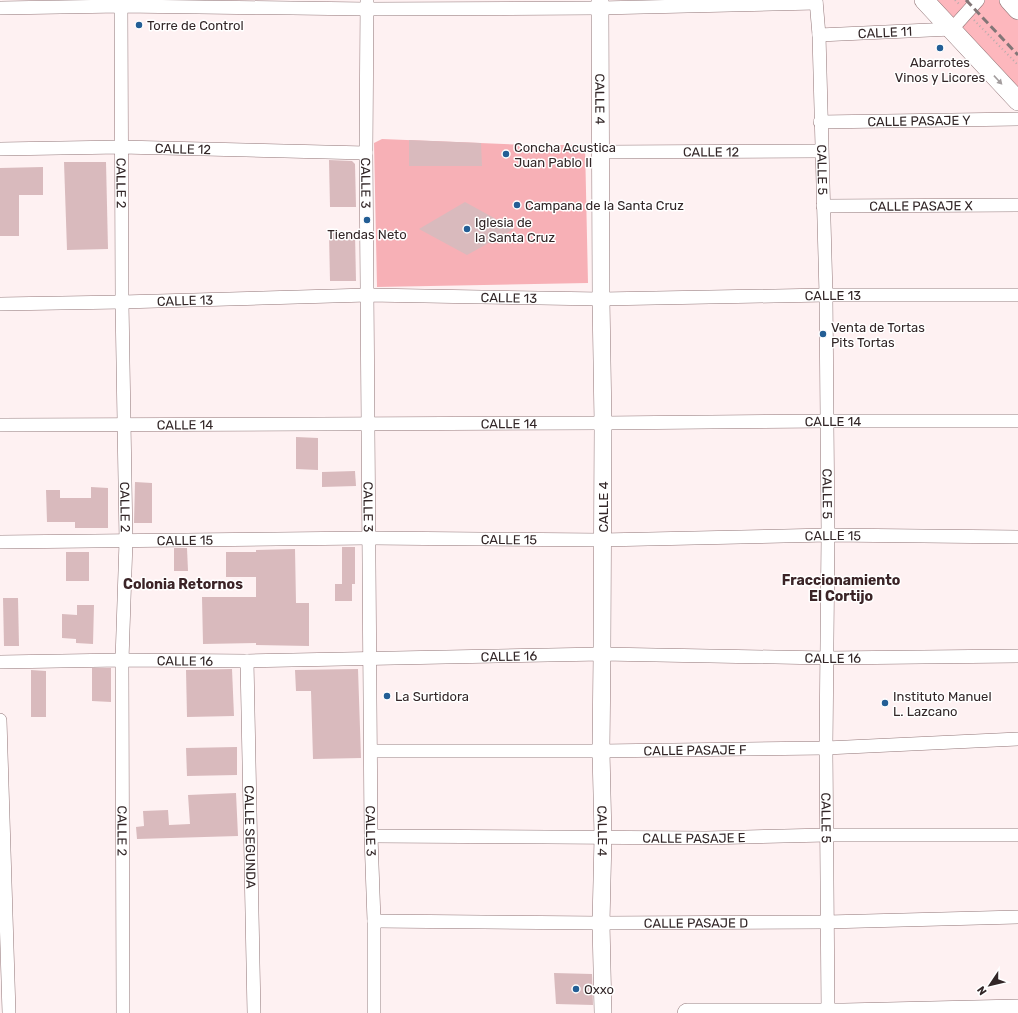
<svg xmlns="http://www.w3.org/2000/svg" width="1018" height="1013" viewBox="0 0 1018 1013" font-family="Rubik,sans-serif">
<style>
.green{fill:#fdb7bd}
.forest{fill:#f7b0b6}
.building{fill:#d9babd}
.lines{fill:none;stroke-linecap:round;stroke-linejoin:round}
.minor-casing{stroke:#927678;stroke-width:14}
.tertiary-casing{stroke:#927678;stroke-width:18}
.secondary-casing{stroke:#927678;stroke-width:20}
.path{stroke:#b8abac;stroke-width:2;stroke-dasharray:1 3;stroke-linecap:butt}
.minor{stroke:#fff;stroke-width:13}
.tertiary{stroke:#fff;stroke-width:17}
.secondary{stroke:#fff;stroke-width:19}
.rail{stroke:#827677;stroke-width:3;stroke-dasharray:8 4;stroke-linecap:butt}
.oneway{fill:#a39d9e}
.poi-dot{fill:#235e95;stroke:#fff;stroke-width:1.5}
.labels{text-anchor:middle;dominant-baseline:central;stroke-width:3;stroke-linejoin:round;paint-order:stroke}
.poi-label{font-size:13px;fill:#322627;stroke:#fff;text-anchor:start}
.street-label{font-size:13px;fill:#322627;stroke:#fff}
.neighbourhood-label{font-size:14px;font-weight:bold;fill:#3b2427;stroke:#fff}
</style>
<rect width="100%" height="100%" fill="#fef1f2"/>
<g class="green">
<polygon points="930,0 973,0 951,23"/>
<polygon points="984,0 1003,0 1018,16 1018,94 957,29"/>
</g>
<polygon class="forest" points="382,139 529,145 585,145 588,283 377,287 374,143"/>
<g class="building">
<polygon points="409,140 481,143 482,166 409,166"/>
<polygon points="329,160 352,161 355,164 356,207 330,207"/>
<polygon points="64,162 106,162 108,249 67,250"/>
<polygon points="43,167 43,195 19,195 19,236 0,236 0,168"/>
<polygon points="465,202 514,229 467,255 419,229"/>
<polygon points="329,233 355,233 356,281 330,281"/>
<polygon points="296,437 318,438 318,470 296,469"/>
<polygon points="355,471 356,486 322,487 322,472"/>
<polygon points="135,482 152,483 152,523 134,523"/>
<polygon points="91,487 108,488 108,528 75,528 75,522 47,522 46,490 60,490 60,498 91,498"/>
<polygon points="342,547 355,547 355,584 352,584 352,601 335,601 335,584 342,584"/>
<polygon points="174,548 187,548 188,571 174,571"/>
<polygon points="295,549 296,603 309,603 309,646 256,645 256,643 203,644 202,597 256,597 256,577 226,577 226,552 256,552 256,550"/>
<rect x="66" y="552" width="23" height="29"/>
<polygon points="3,598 18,598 19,646 4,646"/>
<polygon points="77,605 94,605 93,644 76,643 76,639 62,638 62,614 77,615"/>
<polygon points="92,668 111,668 111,702 92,701"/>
<polygon points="232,669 234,716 187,717 186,670"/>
<polygon points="358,669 361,758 313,759 311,691 296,691 295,670"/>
<polygon points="31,670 46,671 46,717 31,717"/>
<polygon points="237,747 237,775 187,776 186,748"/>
<polygon points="236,793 238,836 137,839 136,827 144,826 143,811 168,810 169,825 190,824 188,795"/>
<polygon points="554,973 592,974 593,1005 556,1004"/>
</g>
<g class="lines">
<g class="minor-casing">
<g id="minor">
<path id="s1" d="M121 0 122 302 126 541 122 660 123 1013"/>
<path id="s2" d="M367 0 366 153 371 836 374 921V1013"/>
<path id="s3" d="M816 0 819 35 826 295 827 421 828 535 826 748 828 1013"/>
<polyline points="0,8 121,6 367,9 600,8 816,3"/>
<path id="s4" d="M819 35 952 29 978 0"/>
<path id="s5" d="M820 122 1018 119"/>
<path id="s6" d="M0 149 121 147 366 153"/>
<path id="s7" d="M601 152 821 151"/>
<path id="s8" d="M823 206 1018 205"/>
<path id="s9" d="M0 304 122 302 368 295 601 299 826 295H1018"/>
<path id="s10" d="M0 425 603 423 827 421H1018"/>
<path id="s11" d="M0 542 369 538 602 540 828 535 1018 537"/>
<path id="s12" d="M247 661 254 1013"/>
<path id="s13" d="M0 662 122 660 247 661 602 654 827 658 1018 656"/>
<polyline points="0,720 9,1013"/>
<path id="s14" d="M371 751H601L826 748 1018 739"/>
<path id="s15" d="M371 836 706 838 827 835H1018"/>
<path id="s16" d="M374 921 601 923 827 922 1018 917"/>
</g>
</g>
<g class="tertiary-casing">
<g id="tertiary">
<path id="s17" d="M600 0 601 299 603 423 602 654 601 751 603 837 601 923 603 1013"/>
</g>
</g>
<g class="secondary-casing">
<g id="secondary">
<polyline points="924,0 1018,101"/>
<polyline points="1009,0 1018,10"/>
<polyline points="687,1013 844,1013 1018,1009"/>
</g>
</g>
<g class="path">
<polyline points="955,0 959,4"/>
<polyline points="974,20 1018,65"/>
</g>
<use href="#minor" class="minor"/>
<use href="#tertiary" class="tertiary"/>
<use href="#secondary" class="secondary"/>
<polyline class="rail" points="966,0 1018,55"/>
</g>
<defs><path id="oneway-solid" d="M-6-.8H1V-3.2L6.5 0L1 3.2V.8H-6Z"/></defs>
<use class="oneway" href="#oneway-solid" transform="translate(998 80) rotate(47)"/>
<g class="poi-dot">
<circle cx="139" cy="25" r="4"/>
<circle cx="940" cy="48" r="4"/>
<circle cx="506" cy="154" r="4"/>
<circle cx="517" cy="205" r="4"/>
<circle cx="367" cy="220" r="4"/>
<circle cx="467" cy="229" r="4"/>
<circle cx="823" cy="334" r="4"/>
<circle cx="387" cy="696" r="4"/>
<circle cx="885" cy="703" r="4"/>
<circle cx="576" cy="989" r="4"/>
</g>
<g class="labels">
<g class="poi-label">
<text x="147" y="25">Torre de Control</text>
<text x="940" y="62" text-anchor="middle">Abarrotes<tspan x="940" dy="15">Vinos y Licores</tspan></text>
<text x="514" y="147">Concha Acustica<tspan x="514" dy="15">Juan Pablo II</tspan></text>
<text x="525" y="205">Campana de la Santa Cruz</text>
<text x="475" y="222">Iglesia de<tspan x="475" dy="15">la Santa Cruz</tspan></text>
<text x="367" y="234" text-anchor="middle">Tiendas Neto</text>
<text x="831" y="327">Venta de Tortas<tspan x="831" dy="15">Pits Tortas</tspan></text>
<text x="395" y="696">La Surtidora</text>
<text x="893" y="696">Instituto Manuel<tspan x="893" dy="15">L. Lazcano</tspan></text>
<text x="584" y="989">Oxxo</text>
</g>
<g class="street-label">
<text stroke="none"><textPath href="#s4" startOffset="66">CALLE 11</textPath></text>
<text stroke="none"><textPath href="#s17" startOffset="99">CALLE 4</textPath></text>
<text stroke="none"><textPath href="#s5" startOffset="99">CALLE PASAJE Y</textPath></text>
<text stroke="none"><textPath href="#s6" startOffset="183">CALLE 12</textPath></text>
<text stroke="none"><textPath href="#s7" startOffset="110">CALLE 12</textPath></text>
<text stroke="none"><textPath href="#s3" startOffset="170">CALLE 5</textPath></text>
<text stroke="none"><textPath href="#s1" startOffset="183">CALLE 2</textPath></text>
<text stroke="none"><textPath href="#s2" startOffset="183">CALLE 3</textPath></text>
<text stroke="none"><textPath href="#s8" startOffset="98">CALLE PASAJE X</textPath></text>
<text stroke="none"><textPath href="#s9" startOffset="833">CALLE 13</textPath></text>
<text stroke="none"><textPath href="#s9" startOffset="509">CALLE 13</textPath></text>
<text stroke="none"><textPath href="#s9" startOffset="185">CALLE 13</textPath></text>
<text stroke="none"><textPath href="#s10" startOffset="833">CALLE 14</textPath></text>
<text stroke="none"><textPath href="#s10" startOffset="185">CALLE 14</textPath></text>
<text stroke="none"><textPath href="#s10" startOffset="509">CALLE 14</textPath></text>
<text stroke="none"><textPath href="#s3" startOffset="494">CALLE 5</textPath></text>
<text stroke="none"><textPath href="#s1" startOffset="507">CALLE 2</textPath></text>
<text stroke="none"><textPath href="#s2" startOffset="507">CALLE 3</textPath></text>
<text transform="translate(603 507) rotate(-90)">CALLE 4</text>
<text stroke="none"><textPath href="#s11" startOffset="833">CALLE 15</textPath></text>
<text stroke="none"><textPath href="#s11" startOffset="509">CALLE 15</textPath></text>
<text stroke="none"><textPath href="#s11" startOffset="185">CALLE 15</textPath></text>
<text stroke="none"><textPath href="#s13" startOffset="509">CALLE 16</textPath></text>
<text stroke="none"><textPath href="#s13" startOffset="833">CALLE 16</textPath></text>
<text stroke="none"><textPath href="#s13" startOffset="185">CALLE 16</textPath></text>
<text stroke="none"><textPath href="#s14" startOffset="324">CALLE PASAJE F</textPath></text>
<text stroke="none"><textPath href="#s3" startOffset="818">CALLE 5</textPath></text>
<text stroke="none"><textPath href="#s1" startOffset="831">CALLE 2</textPath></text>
<text stroke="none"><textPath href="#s17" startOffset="831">CALLE 4</textPath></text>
<text stroke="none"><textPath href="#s2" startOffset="831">CALLE 3</textPath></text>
<text stroke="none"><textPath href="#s12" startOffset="176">CALLE SEGUNDA</textPath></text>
<text stroke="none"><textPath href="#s15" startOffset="323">CALLE PASAJE E</textPath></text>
<text stroke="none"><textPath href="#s16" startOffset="322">CALLE PASAJE D</textPath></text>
</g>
<g class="neighbourhood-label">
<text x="841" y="580">Fraccionamiento<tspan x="841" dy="16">El Cortijo</tspan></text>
<text x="183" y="584">Colonia Retornos</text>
</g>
</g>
<g transform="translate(990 985) rotate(235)" stroke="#ffffff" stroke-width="3" paint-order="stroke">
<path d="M0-3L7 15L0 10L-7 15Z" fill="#322627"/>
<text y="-6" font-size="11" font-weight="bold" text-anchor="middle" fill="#322627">N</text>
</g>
</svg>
